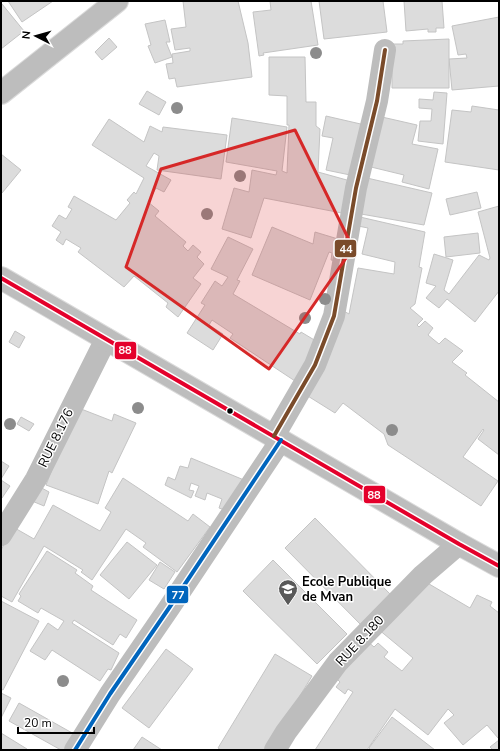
<svg xmlns="http://www.w3.org/2000/svg" width="500" height="751" viewBox="0 0 500 751" font-family="'Nunito Sans',sans-serif">
<style>
.building{fill:#dcdcdc;stroke:#c4c4c4}
.lines{fill:none;stroke-linecap:round;stroke-linejoin:round}
.highway-casing{stroke:#dbdbdb;stroke-width:24}
.minor{stroke:#bdbdbd;stroke-width:22}
.highway{stroke:#bdbdbd;stroke-width:22}
.bus-1-casing{stroke:#fff;stroke-width:7}
.bus-2-casing{stroke:#fff;stroke-width:7}
.bus-3-casing{stroke:#fff;stroke-width:7}
.bus-1{stroke:#e4002b;stroke-width:4}
.bus-2{stroke:#7a4b2a;stroke-width:4}
.bus-3{stroke:#0065bd;stroke-width:4}
.tree{fill:#8c8c8c}
.marked{fill:#d62828;fill-opacity:0.2;stroke:#d62828;stroke-width:3;stroke-linejoin:round}
.bus-dot{fill:#000;stroke:#fff;stroke-width:1.5}
.labels{text-anchor:middle;dominant-baseline:central;stroke-width:3;stroke-linejoin:round;paint-order:stroke}
.street-label{font-size:13px;fill:#000;stroke:#fff}
.poi-label{font-size:13px;font-weight:bold;fill:#000;stroke:#fff;text-anchor:start}
.line-badge{stroke:#fff;stroke-width:1.5}
.badge-label{font-size:11px;text-anchor:middle;font-weight:bold;fill:#fff}
</style>
<rect width="100%" height="100%" fill="#fff"/>
<g class="building">
<polygon points="8,1 53,1 22,22"/>
<polygon points="183,1 238,1 248,43 252,77 177,87 175,78 169,79 166,64 173,63 172,54 190,51 190,48 175,50 171,29 186,27"/>
<polygon points="270,1 311,1 318,45 263,53 264,55 259,56 253,12 271,10"/>
<polygon points="319,1 383,1 387,32 324,39"/>
<polygon points="404,1 442,1 444,28 436,28 436,32 428,32 428,29 406,31"/>
<polygon points="1,4 2,4 24,31 1,49"/>
<polygon points="499,17 499,86 452,90 449,59 467,58 466,54 458,55 452,26"/>
<polygon points="165,20 170,42 166,42 172,57 155,63 148,46 151,45 145,24"/>
<polygon points="109,38 117,47 102,60 95,52"/>
<polygon points="449,39 449,88 392,88 392,44 403,44 403,41"/>
<polygon points="269,57 305,57 306,102 316,102 316,126 320,129 318,172 354,182 347,214 264,198 251,238 222,229 234,188 249,192 252,170 276,175 277,171 226,162 232,118 287,127 282,171 287,173 289,125 287,125 287,96 269,95"/>
<polygon points="147,91 166,102 159,115 139,104"/>
<polygon points="434,92 447,93 443,144 418,141 420,121 431,121 432,109 419,108 419,99 433,100"/>
<polygon points="472,106 499,110 499,170 445,162 452,110 471,112"/>
<polygon points="326,116 365,125 355,176 326,170 333,138 322,136"/>
<polygon points="382,117 417,125 412,144 438,149 429,189 402,182 404,175 371,167"/>
<polygon points="109,119 144,142 150,126 162,132 163,127 227,135 221,179 157,170 159,156 154,153 146,166 171,180 164,192 156,188 148,202 159,211 155,216 186,242 183,246 188,251 193,245 201,252 197,257 204,264 193,278 201,284 178,317 166,307 168,303 134,276 124,287 78,252 81,248 66,239 63,245 56,240 61,232 52,226 59,215 66,219 72,209 68,207 74,196 116,220 130,203 127,200 134,192 136,194 144,178 92,145"/>
<polygon points="1,154 21,170 2,193 1,192"/>
<polygon points="367,178 432,193 424,225 361,214"/>
<polygon points="477,192 481,208 450,215 446,199"/>
<polygon points="499,206 499,291 475,322 447,299 439,308 426,298 436,286 426,283 434,254 453,260 444,290 449,294 479,255 489,260 490,258 478,212"/>
<polygon points="360,217 425,232 419,267 422,268 415,304 410,308 423,319 417,325 419,327 425,321 433,328 428,335 439,344 445,338 463,351 452,362 467,373 465,375 499,402 499,455 478,439 484,430 483,429 463,457 498,481 481,506 388,445 384,434 343,403 335,413 303,393 342,310 349,314 358,268 394,274 395,262 362,254 368,228 358,226"/>
<polygon points="272,227 313,244 315,232 338,239 338,261 331,260 332,253 329,252 310,300 252,275"/>
<polygon points="478,233 480,253 446,257 444,237"/>
<polygon points="228,237 253,249 237,280 240,281 233,294 300,334 301,332 321,344 298,383 230,338 233,334 212,320 209,325 223,334 213,350 187,333 205,305 201,303 215,281 222,286 228,277 211,269"/>
<polygon points="15,331 25,337 19,348 9,342"/>
<polygon points="76,407 112,421 114,414 136,423 112,473 109,471 98,504 46,485"/>
<polygon points="21,417 34,424 29,431 17,424"/>
<polygon points="191,458 244,480 231,512 219,508 222,499 207,493 205,500 195,496 199,486 191,483 189,490 194,491 191,498 165,485 168,477 175,480 180,466 188,468"/>
<polygon points="1,461 9,466 1,479"/>
<polygon points="123,478 188,521 193,514 210,527 177,572 143,547 146,543 126,529 92,580 81,572 83,570 44,546 12,602 1,596 1,550 13,527 34,539 53,505 100,531 111,512 105,508"/>
<polygon points="1,480 10,486 2,498 1,498"/>
<polygon points="40,487 49,492 44,506 32,501"/>
<polygon points="315,518 392,596 363,627 285,548"/>
<polygon points="127,542 157,565 129,599 100,575"/>
<polygon points="47,551 77,570 75,573 93,586 91,590 137,620 126,638 120,634 113,645 74,620 72,623 119,653 111,670 108,669 100,681 52,650 45,660 30,651 48,623 58,630 64,621 41,608 38,613 18,601 21,596 19,594"/>
<polygon points="273,560 347,634 317,664 243,591"/>
<polygon points="160,562 175,572 164,589 149,580"/>
<polygon points="424,581 470,608 477,595 492,602 490,606 499,613 499,736 498,738 487,725 463,745 444,723 454,715 448,709 428,735 395,709 367,750 315,750 353,692 348,689 345,694 336,687 340,682 337,679 366,640 374,647 378,643 388,652 384,657 402,671 413,658 378,629"/>
<polygon points="1,601 39,621 3,690 1,689"/>
<polygon points="166,649 193,669 149,728 122,708"/>
<polygon points="275,654 312,676 267,750 221,750 218,748"/>
<polygon points="1,693 11,698 1,718"/>
<polygon points="19,703 74,734 65,750 61,750 9,721"/>
<polygon points="392,717 435,750 371,750 369,748"/>
<polygon points="1,733 27,749 26,750 1,750"/>
<polygon points="142,737 162,750 133,750"/>
<polygon points="499,740 499,750 493,750 490,747"/>
</g>
<g class="lines">
<g class="highway-casing">
<g id="highway">
<polyline points="1,93 117,1"/>
<polyline points="1,278 459,544 499,566"/>
</g>
</g>
<g class="minor">
<polyline points="274,436 315,365 334,316 356,188 377,101 385,50"/>
<polyline points="1,535 36,479 106,339"/>
<polyline points="75,750 110,694 169,608 281,440"/>
<polyline points="275,750 286,732 338,662 423,575 459,544"/>
</g>
<use href="#highway" class="highway"/>
<g class="bus-1-casing">
<polyline id="bus-1" points="1,278 459,544 499,566"/>
</g>
<g class="bus-2-casing">
<polyline id="bus-2" points="274,436 315,365 334,316 356,188 377,101 385,50"/>
</g>
<g class="bus-3-casing">
<polyline id="bus-3" points="75,750 110,694 169,608 281,440"/>
</g>
<use href="#bus-1" class="bus-1"/>
<use href="#bus-2" class="bus-2"/>
<use href="#bus-3" class="bus-3"/>
</g>
<g class="tree">
<circle cx="316" cy="53" r="6"/>
<circle cx="177" cy="108" r="6"/>
<circle cx="240" cy="176" r="6"/>
<circle cx="207" cy="214" r="6"/>
<circle cx="325" cy="299" r="6"/>
<circle cx="305" cy="318" r="6"/>
<circle cx="138" cy="408" r="6"/>
<circle cx="10" cy="424" r="6"/>
<circle cx="392" cy="430" r="6"/>
<circle cx="63" cy="681" r="6"/>
</g>
<path class="marked" d="M295 130 353 248 269 369 126 267 161 169Z"/>
<defs>
<g id="school-pin" transform="scale(1)"><path d="M0 17L-7.5 6A9.5 9.5 0 1 1 7.5 6Z" fill="#595959" stroke="#fff"/><path d="M0-5L7-2L0 1L-7-2ZM-4 1L0 2.5L4 1V4Q0 6-4 4Z" fill="#fff"/></g>
</defs>
<g fill-rule="evenodd">
<use href="#school-pin" x="288" y="589"/>
</g>
<circle class="bus-dot" cx="230" cy="411" r="3.5"/>
<g class="labels">
<g class="street-label">
<text transform="translate(56 438) rotate(-64)">RUE 8.176</text>
<text transform="translate(360 641) rotate(-47)">RUE 8.180</text>
</g>
<g class="poi-label">
<text x="302" y="582">Ecole Publique<tspan x="302" dy="15">de Mvan</tspan></text>
</g>
</g>
<g class="line-badge">
<rect x="334" y="239" width="23" height="19" rx="4" fill="#7a4b2a"/>
<rect x="114" y="341" width="23" height="19" rx="4" fill="#e4002b"/>
<rect x="363" y="485" width="23" height="19" rx="4" fill="#e4002b"/>
<rect x="166" y="585" width="23" height="19" rx="4" fill="#0065bd"/>
</g>
<g class="badge-label">
<text x="346" y="253">44</text>
<text x="125" y="354">88</text>
<text x="374" y="499">88</text>
<text x="178" y="599">77</text>
</g>
<rect width="500" height="751" fill="none" stroke="#000000" stroke-width="4"/>
<g transform="translate(36 36) rotate(276)" stroke="#ffffff" stroke-width="3" paint-order="stroke">
<path d="M0-3L7 15L0 10L-7 15Z" fill="#000000"/>
<text y="-6" font-size="11" font-weight="bold" text-anchor="middle" fill="#000000">N</text>
</g>
<path d="M18 727v6h76v-6" fill="none" stroke="#000000" stroke-width="2"/>
<text x="24" y="727" font-size="12" fill="#000000" stroke="#ffffff" stroke-width="3" paint-order="stroke">20 m</text>
</svg>
